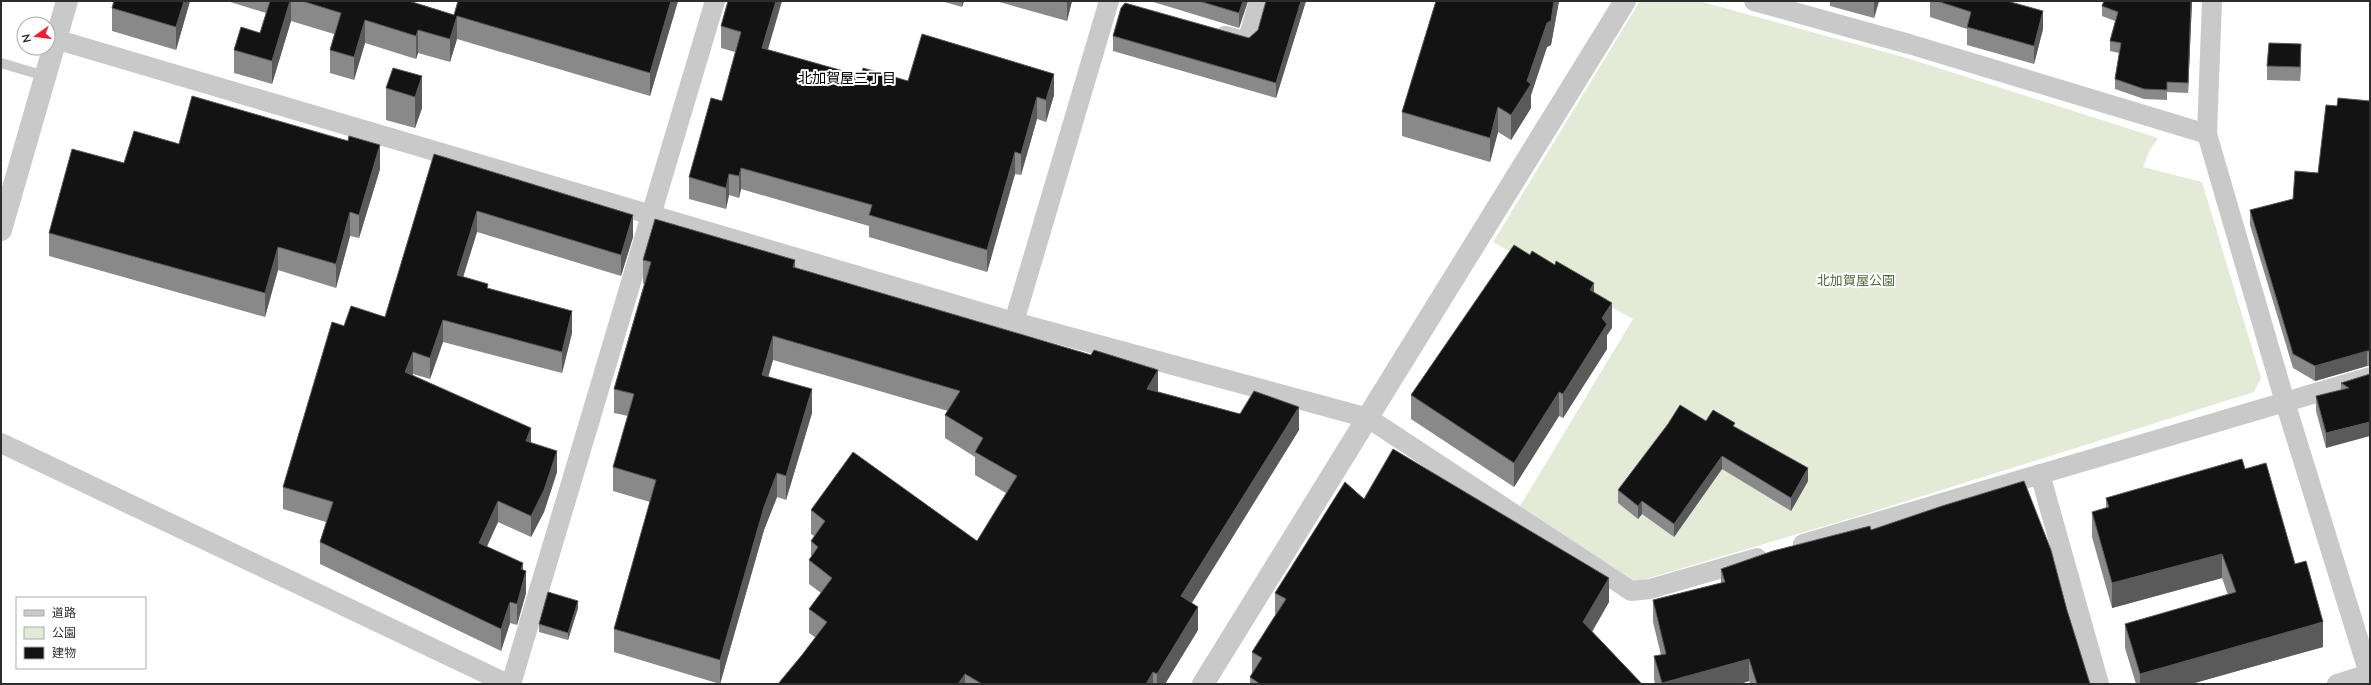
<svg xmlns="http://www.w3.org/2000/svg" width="2371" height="685" viewBox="0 0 2371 685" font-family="Lato,'Noto Sans JP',sans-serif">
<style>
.green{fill:#e3ebd7}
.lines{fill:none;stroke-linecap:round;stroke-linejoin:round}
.service{stroke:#c9c9c9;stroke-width:10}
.minor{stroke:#c9c9c9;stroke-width:20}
.tertiary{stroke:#c9c9c9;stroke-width:22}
.wall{fill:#898989}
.shaded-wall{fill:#5a5a5a}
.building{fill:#131313;stroke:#5a5a5a}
.labels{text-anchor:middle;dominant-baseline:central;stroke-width:4;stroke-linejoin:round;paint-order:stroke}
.park-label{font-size:13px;fill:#506a36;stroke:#fff}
.neighbourhood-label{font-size:14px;fill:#000;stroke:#fff}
</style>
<rect width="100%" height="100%" fill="#fff"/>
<polygon class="green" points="1640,1 1699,1 1910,59 2158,138 2149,152 2143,167 2202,182 2261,378 2254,392 1862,515 1632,583 1520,506 1633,319 1493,242"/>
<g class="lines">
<polyline class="service" points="1,63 45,76"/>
<g class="minor">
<polyline points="1754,1 1909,44 2207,134"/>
<polyline points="2212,1 2207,134 2285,402 2370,677"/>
<polyline points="1225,36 1247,42 1259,1"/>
<polyline points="55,39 1014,322 1368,418 1631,591 1650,589 1757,558"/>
<polyline points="1014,322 1109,1"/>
<polyline points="1,443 508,684"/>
<polyline points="2040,474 2099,684"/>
<polyline points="1803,544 2370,377"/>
<polyline points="511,684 715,1"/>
<polyline points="2337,684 2369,674"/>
</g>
<g class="tertiary">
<polyline points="1,230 67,1"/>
<polyline points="1203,684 1625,1"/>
</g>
</g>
<g class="wall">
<polygon points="190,1 176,50 112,31 112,8"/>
<polygon points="227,1 409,1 454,15 458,1 678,1 650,96 457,39 450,62 418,53 416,59 365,43 354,80 330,73 330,50 334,34 291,21 272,84 234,73 234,50 260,33 266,13"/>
<polygon points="728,1 768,50 861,76 1054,95 1046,122 1037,119 1021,175 1015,174 987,272 869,237 869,226 741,189 739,198 729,195 726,209 689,199 689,177 722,101 735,52 721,48 721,26"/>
<polygon points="941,1 964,1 962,7"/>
<polygon points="996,1 1072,1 1067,21"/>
<polygon points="1150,1 1248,1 1239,28"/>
<polygon points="1266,1 1306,1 1276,98 1113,51 1113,36 1249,38 1258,30"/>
<polygon points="1436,1 1559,1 1551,45 1547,47 1531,95 1531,108 1511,140 1498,132 1490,162 1402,136 1402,112"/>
<polygon points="1830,1 1879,1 1874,18 1830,6"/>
<polygon points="1930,1 2007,1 2043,29 2034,64 1967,45 1967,29 1930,17"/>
<polygon points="2104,1 2192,1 2188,93 2167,92 2167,100 2144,99 2115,89 2115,79 2119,53 2110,51 2110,41 2115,21 2102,16 2102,6"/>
<polygon points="2301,58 2300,81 2267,80 2267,66"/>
<polygon points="422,76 422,108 415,128 386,120 386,88"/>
<polygon points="2370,101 2370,366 2367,366 2315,381 2293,368 2250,225 2250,210 2293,199 2318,173 2337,106"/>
<polygon points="179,144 380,169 359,238 350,236 336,288 278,270 265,317 49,256 49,233 124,163"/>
<polygon points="434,154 633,237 621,276 477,232 463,277 488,288 572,333 562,373 443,342 430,379 413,374 412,375 531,443 557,472 544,512 531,537 498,522 487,546 523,570 526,593 517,625 510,623 501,651 320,564 320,542 326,522 283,509 283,487 344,326 385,317"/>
<polygon points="643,260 795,268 1158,392 1299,430 1192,603 1198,630 1165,684 778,684 802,655 816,638 809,633 809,609 821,593 809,584 809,560 811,558 811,541 814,536 811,534 811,510 977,541 1006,493 975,475 975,457 945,438 945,415 948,411 773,360 768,377 812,413 786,500 777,497 764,530 720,684 614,652 614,629 650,502 613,491 613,467 628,416 614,413 614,389 644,284 643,283"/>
<polygon points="1594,293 1612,328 1607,335 1607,349 1563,418 1559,416 1514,487 1411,419 1411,395"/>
<polygon points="2370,374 2326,448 2316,411 2316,396 2341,390 2341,383"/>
<polygon points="1706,421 1735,427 1808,481 1791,511 1722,469 1674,537 1642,514 1638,519 1618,503 1618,490"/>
<polygon points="2245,469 2295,564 2323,647 2191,684 2136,684 2125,648 2125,624 2228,595 2222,578 2112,608 2092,537 2092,512 2106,508 2106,498"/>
<polygon points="1364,499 1609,602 1592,632 1642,684 1250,684 1250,677 1252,674 1252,652 1275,615 1275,593"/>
<polygon points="1871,530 2067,610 2090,684 1750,684 1749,681 1740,684 1655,684 1654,679 1654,656 1661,655 1653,622 1653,600 1721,583 1721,569"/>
<polygon points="578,608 568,640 539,632 539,624"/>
</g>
<g class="shaded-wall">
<polygon points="184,1 190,1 176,50 176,27"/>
<polygon points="290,1 291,1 291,21 272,84 272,61"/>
<polygon points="671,1 678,1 650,96 650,73"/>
<polygon points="776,1 782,1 762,70 762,48"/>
<polygon points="962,1 964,1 962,7"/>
<polygon points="1067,1 1072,1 1067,21"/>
<polygon points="1243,1 1248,1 1239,28 1239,13"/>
<polygon points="1301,1 1306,1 1276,98 1276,83"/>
<polygon points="1554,1 1559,1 1551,45 1547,47 1531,95 1531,108 1511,140 1511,115 1527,81"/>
<polygon points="1874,1 1879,1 1874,18"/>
<polygon points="2191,1 2192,1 2188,93 2188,83"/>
<polygon points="2043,11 2043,29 2034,64 2034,46"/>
<polygon points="457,16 457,39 450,62 450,39"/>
<polygon points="365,20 365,43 354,80 354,57"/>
<polygon points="418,30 418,53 416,59 416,36"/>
<polygon points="2301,44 2301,58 2300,81 2300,67"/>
<polygon points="1054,74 1054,95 1046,122 1046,100"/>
<polygon points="422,76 422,108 415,128 415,97"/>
<polygon points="1037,97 1037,119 1021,175 1021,154"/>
<polygon points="1498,107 1498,132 1490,162 1490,138"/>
<polygon points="380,145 380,169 359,238 359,215"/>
<polygon points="1015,152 1015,174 987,272 987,250"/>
<polygon points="741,168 741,189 739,198 739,176"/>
<polygon points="729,174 729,195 726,209 726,188"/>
<polygon points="477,211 477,232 457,297 457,275"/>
<polygon points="350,212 350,236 336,288 336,264"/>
<polygon points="633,215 633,237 621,276 621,255"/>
<polygon points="278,247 278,270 265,317 265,293"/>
<polygon points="795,260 795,284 793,267"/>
<polygon points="1594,283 1594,308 1590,290"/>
<polygon points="1612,303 1612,328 1607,335 1607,349 1563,418 1563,394 1602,318"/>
<polygon points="572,311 572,333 562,373 562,352"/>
<polygon points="443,320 443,342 430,379 430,358"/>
<polygon points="773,336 773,360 762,399 762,375"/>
<polygon points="2367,351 2367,366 2315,381 2315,366"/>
<polygon points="413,352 413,374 405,394 405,372"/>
<polygon points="1158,370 1158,394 1147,389"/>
<polygon points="812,389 812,413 786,500 786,476"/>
<polygon points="1559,392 1559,416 1514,487 1514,463"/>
<polygon points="1299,407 1299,430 1181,620 1181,596"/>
<polygon points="2370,422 2370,436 2326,448 2326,433"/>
<polygon points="531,428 531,450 526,441"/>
<polygon points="557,451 557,472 544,512 531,537 531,516"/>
<polygon points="1722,456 1722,469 1674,537 1674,524"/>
<polygon points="1808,468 1808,481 1791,511 1791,498"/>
<polygon points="777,473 777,497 764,530 720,684 720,660 764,507"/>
<polygon points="498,501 498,522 479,564 479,543"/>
<polygon points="1642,501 1642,514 1638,519 1638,506"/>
<polygon points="2222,554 2222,578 2112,608 2112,583"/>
<polygon points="523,563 523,582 526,571 526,593 517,625 517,604 521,569"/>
<polygon points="1609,578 1609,602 1583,647 1583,622"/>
<polygon points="578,601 578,608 568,640 568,633"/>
<polygon points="510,602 510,623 501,651 501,629"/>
<polygon points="1198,607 1198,630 1165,684 1157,684 1157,674"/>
<polygon points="2323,622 2323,647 2191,684 2140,684 2140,674"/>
<polygon points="1749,659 1749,681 1740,684 1662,684 1662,683"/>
<polygon points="1153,672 1153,684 1146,684"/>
<polygon points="965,674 965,684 958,684"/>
</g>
<g class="building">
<polygon points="114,1 184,1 176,27 112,8"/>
<polygon points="270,1 290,1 272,61 234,50 241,27 260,33"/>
<polygon points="302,1 409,1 454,15 458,1 671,1 650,73 457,16 450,39 418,30 416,36 365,20 354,57 330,50 341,13"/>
<polygon points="728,1 776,1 762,48 861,76 863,68 908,81 922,34 1054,74 1046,100 1037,97 1021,154 1015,152 987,250 869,215 872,205 741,168 739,176 729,174 726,188 689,177 711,98 722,101 741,32 721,26"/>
<polygon points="1199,1 1243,1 1239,13"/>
<polygon points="1266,1 1301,1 1276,83 1113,36 1121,8 1125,3 1249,38 1258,30"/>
<polygon points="1436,1 1554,1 1551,21 1547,23 1527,81 1531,84 1511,115 1498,107 1490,138 1402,112"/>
<polygon points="1937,1 2007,1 2043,11 2034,46 1967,27 1971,12"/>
<polygon points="2104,1 2191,1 2188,83 2167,82 2167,90 2144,89 2115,79 2121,43 2110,41 2118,12 2102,6"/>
<polygon points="2269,43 2301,44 2300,67 2267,66"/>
<polygon points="393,68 422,76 415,97 386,88"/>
<polygon points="192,96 348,141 349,136 380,145 359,215 350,212 336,264 278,247 265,293 49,233 72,149 124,163 134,131 179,144"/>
<polygon points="2338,98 2370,101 2370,351 2367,351 2315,366 2293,354 2250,210 2293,199 2295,171 2318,173 2326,105 2337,106"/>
<polygon points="434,154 633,215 621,255 477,211 457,275 488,284 487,288 572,311 562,352 443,320 430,358 413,352 405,372 531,428 526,441 557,451 544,490 531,516 498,501 479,543 523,563 521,569 526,571 517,604 510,602 501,629 320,542 333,502 283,487 332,322 344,326 351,306 385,317"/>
<polygon points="655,219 795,260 793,267 1091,355 1094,350 1158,370 1147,389 1240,414 1254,391 1299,407 1181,596 1198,607 1157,674 1153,672 1146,684 982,684 965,674 958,684 778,684 802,655 827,622 809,609 832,578 809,560 818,547 811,541 825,521 811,510 853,452 977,541 1017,476 975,452 983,438 945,415 960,391 773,336 762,375 812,389 786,476 777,473 764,507 720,660 614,629 656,480 613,467 634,394 614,389 651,262 643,260"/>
<polygon points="1514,245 1530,255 1532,251 1555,265 1556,261 1594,283 1590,290 1612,303 1602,318 1607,324 1563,394 1559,392 1514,463 1411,395"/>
<polygon points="2370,374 2370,422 2326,433 2316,396 2349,388 2341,383"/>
<polygon points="1680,405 1706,421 1713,410 1735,423 1733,426 1808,468 1791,498 1722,456 1674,524 1642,501 1638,506 1618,490 1668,424"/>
<polygon points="1393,449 1609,578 1583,622 1642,684 1260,684 1250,677 1262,658 1252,652 1286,599 1275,593 1345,482 1364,499"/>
<polygon points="2242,459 2245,469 2266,463 2295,564 2306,561 2323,622 2140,674 2125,624 2236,592 2222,554 2112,583 2092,512 2109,507 2106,498"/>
<polygon points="2024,481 2051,550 2067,610 2090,684 1757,684 1749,659 1662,683 1654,656 1666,654 1653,600 1725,582 1721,569 1773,551 1870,526 1871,530 1942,506"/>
<polygon points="548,592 578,601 568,633 539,624"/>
</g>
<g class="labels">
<g class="park-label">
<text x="1856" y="280">北加賀屋公園</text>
</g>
<g class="neighbourhood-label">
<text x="847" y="77">北加賀屋三丁目</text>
</g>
</g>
<rect width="2371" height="685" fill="none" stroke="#2c2c2c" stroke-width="4"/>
<rect x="16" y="597" width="130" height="72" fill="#ffffff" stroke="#ababab"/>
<rect x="24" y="610" width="20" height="6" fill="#c9c9c9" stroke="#ababab"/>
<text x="52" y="617" font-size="12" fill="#2c2c2c">道路</text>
<rect x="24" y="627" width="20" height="12" fill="#e3ebd7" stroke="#ababab"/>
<text x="52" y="637" font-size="12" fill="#2c2c2c">公園</text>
<rect x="24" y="647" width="20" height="12" fill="#131313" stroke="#ababab"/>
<text x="52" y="657" font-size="12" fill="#2c2c2c">建物</text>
<g transform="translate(36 36) rotate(256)"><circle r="19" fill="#ffffff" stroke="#ababab"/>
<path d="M0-3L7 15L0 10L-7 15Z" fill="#f41d34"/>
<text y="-6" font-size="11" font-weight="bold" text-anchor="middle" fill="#2c2c2c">N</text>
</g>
</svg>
